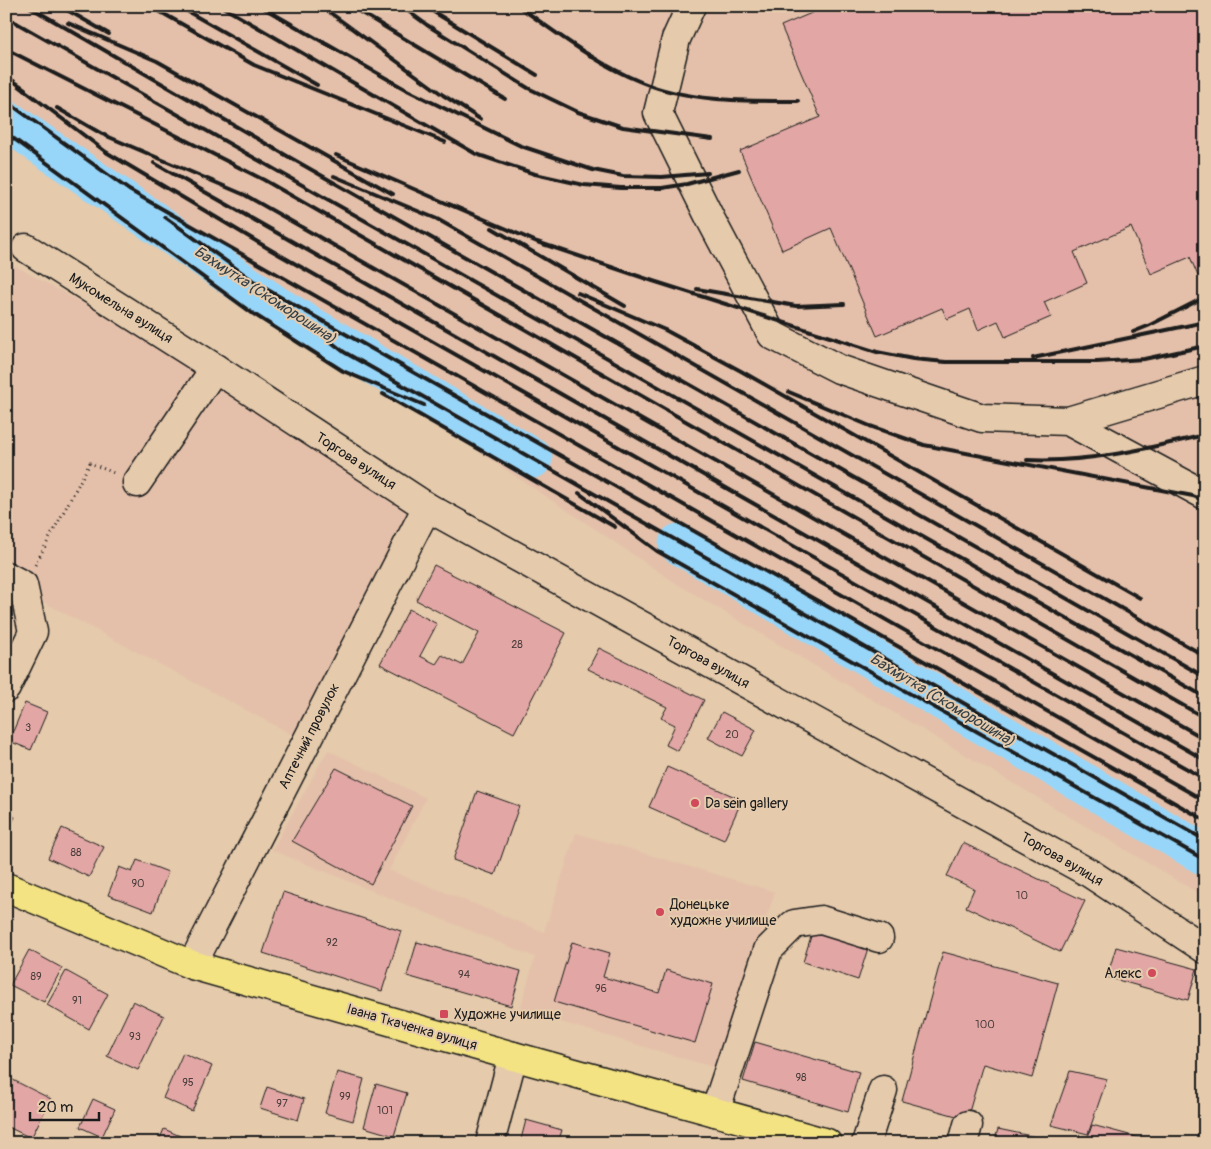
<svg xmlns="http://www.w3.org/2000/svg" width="1211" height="1149" viewBox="0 0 1211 1149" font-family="Pangolin,sans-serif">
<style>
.built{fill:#e4c0aa}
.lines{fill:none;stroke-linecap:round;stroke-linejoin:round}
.river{stroke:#98d6f9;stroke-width:41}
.building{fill:#e2a7a5;stroke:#1c1c1c}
.minor-casing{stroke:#1c1c1c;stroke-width:31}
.major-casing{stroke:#1c1c1c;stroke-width:31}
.path{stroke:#1c1c1c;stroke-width:3;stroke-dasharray:1 4;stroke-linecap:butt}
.minor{stroke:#e5caac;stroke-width:28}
.major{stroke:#f4e382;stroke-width:28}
.rail{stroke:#1c1c1c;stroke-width:4}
.poi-dot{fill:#d1495b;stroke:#e5caac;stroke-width:2}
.labels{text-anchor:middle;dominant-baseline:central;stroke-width:4;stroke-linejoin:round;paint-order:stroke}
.number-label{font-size:11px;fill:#4e3f3e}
.street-label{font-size:14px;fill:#1c1c1c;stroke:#e5caac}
.poi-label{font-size:14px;fill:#1c1c1c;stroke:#e5caac;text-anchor:start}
.water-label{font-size:15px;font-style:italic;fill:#354148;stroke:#e5caac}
</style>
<rect width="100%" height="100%" fill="#e5caac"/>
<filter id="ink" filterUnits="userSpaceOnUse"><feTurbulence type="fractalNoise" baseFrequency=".02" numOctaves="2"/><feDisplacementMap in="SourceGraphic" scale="10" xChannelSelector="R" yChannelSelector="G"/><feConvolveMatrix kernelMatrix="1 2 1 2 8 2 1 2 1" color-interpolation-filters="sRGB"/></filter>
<g filter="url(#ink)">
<g class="built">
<polygon points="6,6 1205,6 1205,897 679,585 6,137"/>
<polygon points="6,261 424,489 352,629 293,735 36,598 6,564"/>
<polygon points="328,750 426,798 389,870 544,932 576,833 775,892 716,1068 520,1010 535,957 272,850"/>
</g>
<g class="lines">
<g class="river">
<polyline points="6,120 277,307 532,458"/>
<polyline points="679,544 1205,855"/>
</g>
</g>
<g class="building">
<polygon points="828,6 1205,6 1205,273 1198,276 1190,257 1151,274 1131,227 1074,252 1087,283 1044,302 1051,317 1005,337 998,321 978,330 970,309 947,319 942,308 877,336 831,228 782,250 740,151 820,117 781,26"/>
<polygon points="434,565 566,633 514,733 380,664 409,609 437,624 420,656 436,664 442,655 462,665 479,633 416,600"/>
<polygon points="599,648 704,700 678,751 666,745 675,725 661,718 667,707 588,669"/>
<polygon points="25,703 47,712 31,750 9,741"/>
<polygon points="722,712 756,730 742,756 708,738"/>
<polygon points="667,767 742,800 724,840 649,807"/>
<polygon points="336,768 412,806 371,884 292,841"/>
<polygon points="477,791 519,806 495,875 453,860"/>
<polygon points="6,812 15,817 6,835"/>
<polygon points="62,828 104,847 89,877 48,858"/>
<polygon points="963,843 1085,901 1060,952 966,907 974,889 947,876"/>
<polygon points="137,860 168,872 153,912 108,895 119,867 132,872"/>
<polygon points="283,892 401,931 382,991 263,953"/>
<polygon points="813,930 868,948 858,980 803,962"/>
<polygon points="417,942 521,971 511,1006 407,976"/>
<polygon points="572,942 610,953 603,977 659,993 666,970 713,984 695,1043 554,1002"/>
<polygon points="1116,947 1197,969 1188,1000 1107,977"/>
<polygon points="29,950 62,968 44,1002 10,985"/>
<polygon points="943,952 1058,983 1032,1078 983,1064 967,1119 902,1101"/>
<polygon points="66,971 108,994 89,1029 47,1005"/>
<polygon points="133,1001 164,1016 138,1070 107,1056"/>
<polygon points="755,1042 859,1072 848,1112 743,1081"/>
<polygon points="183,1053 212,1066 192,1111 163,1098"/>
<polygon points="1070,1071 1107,1079 1088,1134 1051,1125"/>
<polygon points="337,1072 364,1079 353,1121 325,1113"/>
<polygon points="9,1078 51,1099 31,1138 6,1126 6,1083"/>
<polygon points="376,1084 407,1093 394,1136 364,1127"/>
<polygon points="267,1087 304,1099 298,1120 260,1108"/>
<polygon points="93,1099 115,1109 102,1137 80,1127"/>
<polygon points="526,1120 562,1130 558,1143 520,1143"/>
<polygon points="1092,1125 1159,1143 1086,1143"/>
<polygon points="164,1129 196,1143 158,1143"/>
<polygon points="998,1129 1045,1139 1044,1143 994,1143"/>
<polygon points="225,1137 243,1143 223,1143"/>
<polygon points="388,1139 402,1143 387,1143"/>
</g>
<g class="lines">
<g class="minor-casing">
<g id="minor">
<polyline points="691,6 676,39 658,113 711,220 772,335 839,369 982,418 1068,421 1205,380"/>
<polyline points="26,248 215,368 427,507 1091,874 1205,949"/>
<polyline points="1068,421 1205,495"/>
<polyline points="137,483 215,368"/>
<polyline points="6,576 23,585 33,632 6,688"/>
<polyline points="192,965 427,507"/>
<polyline points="715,1112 768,950 794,924 821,920 879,938"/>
<polyline points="490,1143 513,1056"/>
<polyline points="866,1143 883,1090"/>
<polyline points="963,1143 968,1125"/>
</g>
</g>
<g class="major-casing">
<polyline id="major" points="6,887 192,965 513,1056 827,1143"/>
</g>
<polyline class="path" points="35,565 90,463 114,473"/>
<use href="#minor" class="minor"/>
<use href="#major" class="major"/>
<g class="rail">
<polyline points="28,6 289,157 1205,677"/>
<polyline points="60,6 109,34"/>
<polyline points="150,6 254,65 445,142"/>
<polyline points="178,6 317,85"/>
<polyline points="221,6 476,154 535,174 584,185 621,188 662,188 687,184 739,170"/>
<polyline points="260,6 405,89 521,146 593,170 623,176 662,177 708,173"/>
<polyline points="321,6 443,95 480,119"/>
<polyline points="350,6 505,99"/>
<polyline points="401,6 427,25 528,88 578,112 623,127 712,139"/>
<polyline points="424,6 537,75"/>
<path d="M518 6C557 33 596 64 641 82 689 102 746 101 798 101"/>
<polyline points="668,6 709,9 738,6"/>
<polyline points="6,17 1205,697"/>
<polyline points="68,23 157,61 393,194"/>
<polyline points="6,49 264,180 1205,718"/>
<polyline points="6,76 25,89"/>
<polyline points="19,86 106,152 271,250 1205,779"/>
<polyline points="6,101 129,190 1205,801"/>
<polyline points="57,108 102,134 245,195 1205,739"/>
<polyline points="6,133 252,313 343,371 424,405"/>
<polyline points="336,155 455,207"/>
<polyline points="154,163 1205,760"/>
<polyline points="334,176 437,219 1205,656"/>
<polyline points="449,204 537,242 653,281 877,352 913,359 946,362 1097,362 1144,359 1205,346"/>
<polyline points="165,217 259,285 1205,820"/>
<polyline points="492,228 625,306"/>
<polyline points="697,289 796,306 844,304"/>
<polyline points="578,293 665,330 741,371 1140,598"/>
<polyline points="288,308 344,352 1205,840"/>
<polyline points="1133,332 1148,326 1205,297"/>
<polyline points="1033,358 1205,322"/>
<polyline points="789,392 870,426 924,445 1193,496 1205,501"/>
<polyline points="383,394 615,527"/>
<path d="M1027 460C1089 463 1145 449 1205 435"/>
<polyline points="579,493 657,551 1205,860"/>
</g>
</g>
</g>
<g class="poi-dot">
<circle cx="695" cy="803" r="5"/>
<circle cx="660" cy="912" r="5"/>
<circle cx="1152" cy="973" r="5"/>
<rect x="439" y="1009" width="10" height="10" rx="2.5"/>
</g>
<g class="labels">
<g class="number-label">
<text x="517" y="644">28</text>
<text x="28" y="727">3</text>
<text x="732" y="734">20</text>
<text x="76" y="852">88</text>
<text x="138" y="883">90</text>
<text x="1022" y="895">10</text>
<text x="332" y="942">92</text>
<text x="464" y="974">94</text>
<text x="36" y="976">89</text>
<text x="601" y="988">96</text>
<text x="77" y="1000">91</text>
<text x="985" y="1024">100</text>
<text x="135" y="1036">93</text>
<text x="801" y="1077">98</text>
<text x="188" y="1082">95</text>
<text x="345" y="1096">99</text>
<text x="282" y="1103">97</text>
<text x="385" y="1110">101</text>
</g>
<g class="street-label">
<text transform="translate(121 308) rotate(32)">Мукомельна вулиця</text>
<text transform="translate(356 461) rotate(33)">Торгова вулиця</text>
<text transform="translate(708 662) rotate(29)">Торгова вулиця</text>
<text transform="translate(309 736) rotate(-63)">Аптечний провулок</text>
<text transform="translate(1062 859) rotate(30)">Торгова вулиця</text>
<text transform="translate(412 1027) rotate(16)">Івана Ткаченка вулиця</text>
</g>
<g class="poi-label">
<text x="705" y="803">Da sein gallery</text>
<text x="670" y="904">Донецьке<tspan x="670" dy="16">художнє училище</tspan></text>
<text x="1142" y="973" text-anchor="end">Алекс</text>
<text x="454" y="1014">Художнє училище</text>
</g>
<g class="water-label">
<text transform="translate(265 295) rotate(33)">Бахмутка (Скоморошина)</text>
<text transform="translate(942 700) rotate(31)">Бахмутка (Скоморошина)</text>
</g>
</g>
<rect width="1211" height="1149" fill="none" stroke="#e5caac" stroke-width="25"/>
<rect x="12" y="12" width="1186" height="1124" fill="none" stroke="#1c1c1c" stroke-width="2" filter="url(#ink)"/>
<path d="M30 1112v8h69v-8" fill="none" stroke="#1c1c1c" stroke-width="2.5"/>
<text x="38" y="1112" font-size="15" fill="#1c1c1c" stroke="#e5caac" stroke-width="4" paint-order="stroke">20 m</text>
</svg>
